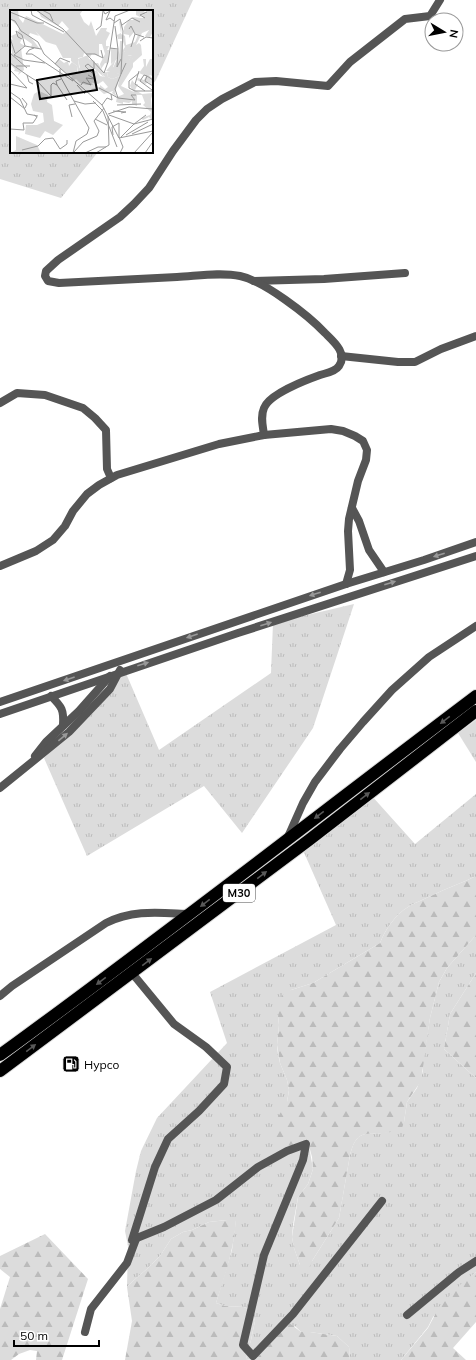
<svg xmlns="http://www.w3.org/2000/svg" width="476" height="1360" viewBox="0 0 476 1360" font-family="Mulish,sans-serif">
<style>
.grass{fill:url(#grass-tufts)}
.forest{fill:url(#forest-firs)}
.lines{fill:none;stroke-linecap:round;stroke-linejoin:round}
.motorway-casing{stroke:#dbdbdb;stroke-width:14}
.minor{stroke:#555;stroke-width:8}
.motorway{stroke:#000;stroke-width:12}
.oneway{fill:#999}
.oneway2{fill:#595959}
.labels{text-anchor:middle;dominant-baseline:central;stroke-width:3;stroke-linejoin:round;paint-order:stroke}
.shield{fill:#fff;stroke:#4c4c4c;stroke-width:1}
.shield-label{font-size:11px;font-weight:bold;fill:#000}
.poi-label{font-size:12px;fill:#000;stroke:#fff;text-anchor:start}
.inset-road{fill:none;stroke:#999;stroke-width:1}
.view{fill:#000;fill-opacity:0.15;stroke:#000;stroke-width:2}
.inset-edge{fill:none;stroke:#000;stroke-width:2}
</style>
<defs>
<pattern id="grass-tufts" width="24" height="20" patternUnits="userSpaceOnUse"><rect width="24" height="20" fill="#dcdcdc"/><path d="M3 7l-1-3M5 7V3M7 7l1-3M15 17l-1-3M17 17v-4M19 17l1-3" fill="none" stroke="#bbb"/></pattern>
<pattern id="forest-firs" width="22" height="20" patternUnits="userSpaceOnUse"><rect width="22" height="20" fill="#dcdcdc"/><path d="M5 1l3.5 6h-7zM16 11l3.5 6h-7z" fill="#bbb"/></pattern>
</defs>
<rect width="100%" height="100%" fill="#fff"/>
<g class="grass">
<polygon points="0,0 193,0 156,80 152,85 152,11 11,11 11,152 98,152 61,198 0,179"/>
<polygon points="354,604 313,728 242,833 204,786 87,856 44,758 125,671 159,750 271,673 273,623"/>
<polygon points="476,720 476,762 458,733"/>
<path d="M476 794V876C462 883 447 888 433 895 425 899 416 902 408 907 395 915 385 930 380 943L313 983 291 990 278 1016 279 1025 277 1046 278 1054 280 1063 287 1080 289 1090 287 1102 309 1146 313 1169 308 1184 298 1197 293 1225 292 1237 294 1248 300 1265 312 1261 339 1218 350 1155C358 1124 369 1138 391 1131 396 1130 400 1125 404 1122L407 1102 417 1088 423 1071V1062L430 1018 439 982 447 968 476 935V973L450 1014 444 1049 476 1078V1272L456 1290 433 1317 428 1327 401 1360H350L349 1347 337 1336 310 1332H301L295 1326 261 1353 255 1360 246 1359 251 1340 255 1321 252 1311 244 1307 225 1306 216 1303 232 1250 236 1220H227L209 1222 192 1230 183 1232 171 1239 160 1256 148 1268 133 1281 127 1287 128 1246 125 1231 136 1171 141 1151 157 1118 227 1043 210 992 336 925 302 848 371 795 415 844Z"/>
</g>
<g class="forest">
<path d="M476 876V935L447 968 439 982 430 1018 421 1081 407 1102 404 1122 401 1131C395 1131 390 1132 385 1133 364 1135 357 1129 350 1155L339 1218 312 1261 309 1270 300 1265 294 1248 292 1237 298 1197 308 1184 313 1169 312 1157 309 1146H291L282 1144 276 1137 278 1117 287 1102 289 1090 287 1080 280 1063 277 1045 279 1025 278 1016 282 995 291 990 313 983 380 943C385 930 395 915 408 907 416 902 425 899 433 895 447 888 462 883 476 876Z"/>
<polygon points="476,973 476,1078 444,1049 450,1014"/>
<path d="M227 1220H236C234 1249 225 1276 216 1303L225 1306 244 1307 252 1311 255 1321 251 1340 246 1359 252 1360H125L132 1321 127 1287 133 1281 148 1268 160 1256 171 1239 183 1232 192 1230 209 1222Z"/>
<polygon points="45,1234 88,1279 62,1360 36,1360 37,1351 30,1350 19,1354 11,1360 0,1360 0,1309 10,1277 0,1269 0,1256"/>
<polygon points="476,1272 476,1322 453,1348 466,1360 401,1360 428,1328 439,1307 462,1283"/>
<polygon points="288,1322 301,1332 310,1332 337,1336 349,1347 350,1360 255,1360"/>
</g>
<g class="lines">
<g class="motorway-casing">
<g id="motorway">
<path d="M0 1055C161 938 317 816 476 696"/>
<polyline points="0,1071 309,840 476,711"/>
</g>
</g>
<g class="minor">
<polyline points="254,281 324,279 405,273"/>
<polyline points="341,356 398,362 415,362 441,349 476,336"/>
<polyline points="0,403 17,393 45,395 83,408 95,418 106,430 107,469 111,478"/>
<path d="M264 435C263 426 260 417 264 408 269 394 306 380 320 375 326 373 335 372 339 366 348 353 333 341 325 333 308 315 264 281 240 276 220 272 197 276 177 277 137 279 98 281 59 283L48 281 45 276 46 271 58 260 120 217 134 204 149 188 173 151 196 120 207 109 222 99 255 82 276 81 328 86 350 62 405 19 430 16 440 0"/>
<polyline points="352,508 359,521 369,550 384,572"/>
<polyline points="0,566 36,551 53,540 65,526 73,511 87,494 99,485 117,475 219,444 264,435 331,429 343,431 355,436 363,441 367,450 366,460 358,481 349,519 348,531 350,570 346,584"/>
<path d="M51 696C62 707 64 710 63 725"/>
<polyline points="0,702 346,584 424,560 476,542"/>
<polyline points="0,714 238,633 476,556"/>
<polyline points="35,756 46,742 79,711 110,676"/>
<polyline points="0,788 69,732 110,689 120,670"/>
<polyline points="287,839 303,803 315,782 340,749 363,722 392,690 429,657 476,626"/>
<polyline points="132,973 174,1024 206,1047 227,1067 224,1084 199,1111 168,1139 155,1167 132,1240 164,1227 216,1200 258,1167 287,1151 306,1144 303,1160 264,1255 243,1345 253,1356 293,1314 382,1201"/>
<path d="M0 996 12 986 106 923C134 909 160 913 190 914"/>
<polyline points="407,1315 459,1272 476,1261"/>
<polyline points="85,1332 91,1309 127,1263 136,1239"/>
</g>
<use href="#motorway" class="motorway"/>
</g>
<defs><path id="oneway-solid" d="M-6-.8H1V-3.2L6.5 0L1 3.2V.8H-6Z"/></defs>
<g class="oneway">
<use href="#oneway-solid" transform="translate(439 555) rotate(162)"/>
<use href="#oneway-solid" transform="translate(390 583) rotate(-18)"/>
<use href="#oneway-solid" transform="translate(315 594) rotate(162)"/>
<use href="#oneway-solid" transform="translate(266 624) rotate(-18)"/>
<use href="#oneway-solid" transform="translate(192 636) rotate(161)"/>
<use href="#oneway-solid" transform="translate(143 664) rotate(-18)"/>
<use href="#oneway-solid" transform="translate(69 679) rotate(161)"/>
<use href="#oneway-solid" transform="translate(63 737) rotate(-40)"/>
</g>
<g class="oneway2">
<use href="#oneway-solid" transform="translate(445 720) rotate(143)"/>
<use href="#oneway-solid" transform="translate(365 796) rotate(-38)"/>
<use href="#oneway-solid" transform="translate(319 815) rotate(143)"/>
<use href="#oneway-solid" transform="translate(262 875) rotate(-37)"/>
<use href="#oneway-solid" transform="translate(205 903) rotate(142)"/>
<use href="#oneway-solid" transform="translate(147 962) rotate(-37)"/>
<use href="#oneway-solid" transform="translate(101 981) rotate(143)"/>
<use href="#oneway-solid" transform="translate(31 1048) rotate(-37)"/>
</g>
<defs>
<g id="fuel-square" transform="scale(0.9)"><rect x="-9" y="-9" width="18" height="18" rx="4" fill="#000" stroke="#fff"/><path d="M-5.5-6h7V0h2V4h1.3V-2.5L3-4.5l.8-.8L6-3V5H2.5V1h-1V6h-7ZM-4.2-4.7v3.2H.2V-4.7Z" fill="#fff"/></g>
</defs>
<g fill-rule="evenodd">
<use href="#fuel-square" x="71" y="1064"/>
</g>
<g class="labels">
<rect class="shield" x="223" y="884" width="32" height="18" rx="3"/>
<g class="shield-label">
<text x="239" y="893">M30</text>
</g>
<g class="poi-label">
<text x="84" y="1064">Hypco</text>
</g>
</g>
<g transform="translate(10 10)">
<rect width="143" height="143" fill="#fff"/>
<path d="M101 38 108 40 110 45 114 41 118 46 123 45 119 50 123 48V57L111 76 124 82 120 76 122 70 125 74H128L125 80 132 84 143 83 141 89 143 111 139 107 133 110 131 108 140 105 141 102 133 95 135 93 132 85H127V96L122 94V91L119 93 113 92V94L106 92 107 87 114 84 108 76 110 66 102 69 98 67 97 62 92 64 95 68 87 61H92L79 58 87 64 81 71 83 75H77L70 73 66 69 63 71 61 68 62 66 58 65 45 54 49 49 54 53 58 51 59 56 62 52 67 56V62L71 63 68 49 78 45 79 49 85 51 84 53H88L93 62H105L109 64V58H103L107 49 101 54ZM133 49H136V57L140 49H143V66L139 65 143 69 141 76 139 72 135 74 127 70 128 68 134 70 136 66 129 63 134 56ZM29 81 38 85 37 92 42 95 44 111 53 115 43 125 35 121 30 128 15 124 16 115H27L34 112 33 103 23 101 21 94 24 84Z" fill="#dcdcdc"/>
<path d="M8 0 9 8 13 13 16 6 53 24 59 19 52 11 48 16 31 7 28 0H73L70 4 74 12 79 16 81 11 86 26 91 18H97L96 21 100 23 96 31V36H99L97 40H99L98 54 95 53 91 59 90 54 95 44 92 34H89V46L82 44 80 47 74 43 73 47 68 48 69 57 72 61 68 63 67 56 61 51V48H53L46 35 36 32 25 21 29 26 20 23 19 25 30 39 21 38 22 34 12 27 10 33 15 36 11 38 14 60 8 65 9 62 4 61 5 59 0 54V44L2 43 0 28 3 30 1 26 8 23 9 17 0 9V2ZM126 0H133L136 4 137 0H143V22L140 27 135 26 139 20 132 23 126 35 129 33 131 35 132 45 123 53V48L121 52 119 50 122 45 117 46 114 41V46L113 42 109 48 110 31H112L113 40 115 37 112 29H108L107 25 111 23 109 11 112 13 111 24 115 26 116 35 125 32 128 25 124 22 119 28V25L114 24V17L119 10H124L122 7 133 8 132 5 130 7 126 5ZM106 49 103 57 110 58 109 64 96 61ZM87 56 92 62 87 61 90 66 95 67 92 64 97 62 98 67 102 69 110 66 105 83 107 87 102 83 103 81 94 84 87 78 83 81 81 79 90 77V75L95 79 98 77 93 71 88 74 80 72 87 64 78 57 86 61ZM6 126 27 135 31 143H0L6 140Z" fill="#dcdcdc"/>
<path class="inset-road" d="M21 0 22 5 54 22M26 0 53 19 94 63 98 52 105 6 120 0M32 0 40 4 43 11M93 0 95 4 100 1 96 10 100 8 104 11M0 2 27 13H34M135 8 130 5 137 2M0 9 5 11 11 21 28 32 34 44 92 95 109 128 143 121M112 15 122 8 130 12M105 16 108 39M119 19 121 16 125 24M86 20 91 16 93 1M0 28 5 43M12 29 8 27 6 21 12 25 15 36 31 39M130 31 136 27 143 28M15 36 4 45 14 50 35 53M121 37 125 24 134 27M24 38 19 40 16 44H22L63 71M100 38 108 39 107 57 111 49M0 43 17 58M76 44H85L93 48 91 40M0 53 17 65 19 72 23 74M45 54 50 48 60 52M6 56H20M50 59V66L79 118 77 124 66 131 63 143M0 60 17 78 0 74M129 61 125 74 135 81M82 63 75 56 78 54 84 59V52M129 63 119 71V78L125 81H143M111 64 116 53M17 65 28 72 41 86V75L43 73 47 75M137 66 134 65 130 71 142 80M51 69 46 71 47 75 57 90M143 70 137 66 135 71 143 76M67 75 75 84M71 75 73 72 81 75 76 68 85 69 78 65M89 78 101 84M0 82 10 89 17 104 28 106M0 87 15 99M12 88 17 94 15 98M108 88 125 90 121 85H126M64 91 75 94 86 93M83 91 93 101 107 137M92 95 97 88 102 90 101 84 108 88 105 79 111 64 113 21 110 9 104 13M107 95 131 94M103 101 116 102 111 103M98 104 119 97 143 99M99 105 124 114 136 105M62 107 59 95 65 94M85 109 97 115M0 119 14 120 13 113H23L27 107 24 105M122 124 143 114M103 125 102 117 109 113V127M116 125 138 112M109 127 113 137 110 143M111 127 124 114 143 109M12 140 28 136 35 129 43 128 50 139 57 134V130M64 142 73 132 87 126 89 121 84 111 94 98M75 143 88 137H96M86 143 99 135 98 106M124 143 143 122M135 143 142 133"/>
<path class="view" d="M83 60 87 80 30 89 27 70Z"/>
<rect width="143" height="143" class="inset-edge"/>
</g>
<g transform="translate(444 32) rotate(100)"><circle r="19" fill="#ffffff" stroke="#999999"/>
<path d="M0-3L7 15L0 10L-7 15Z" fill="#000000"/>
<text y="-6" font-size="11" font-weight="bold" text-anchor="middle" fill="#000000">N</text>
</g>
<path d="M14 1340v6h85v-6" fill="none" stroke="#000000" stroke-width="2"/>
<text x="20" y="1340" font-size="12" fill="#000000" stroke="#ffffff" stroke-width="3" paint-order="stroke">50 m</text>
</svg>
